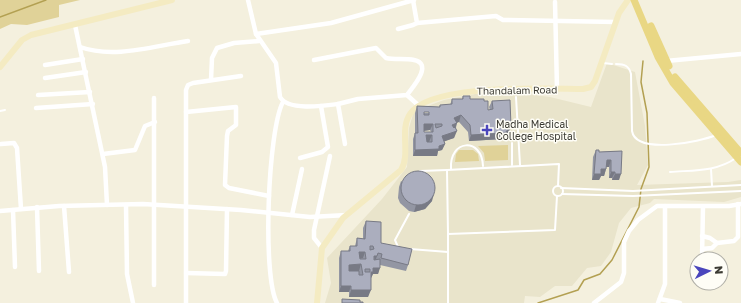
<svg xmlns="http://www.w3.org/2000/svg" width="741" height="303" viewBox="0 0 741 303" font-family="'Golos Text',sans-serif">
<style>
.built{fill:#e9e4cb}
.green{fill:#e0d298}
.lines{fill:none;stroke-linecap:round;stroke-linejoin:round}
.stream{stroke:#b3a052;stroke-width:1.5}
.lane{stroke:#fff;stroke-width:2}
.street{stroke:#fff;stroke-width:4.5}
.secondary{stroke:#f4ebc2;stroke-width:6}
.primary{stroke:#e9d784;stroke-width:7}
.wall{fill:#9396a3;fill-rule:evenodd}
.shaded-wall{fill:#787a85}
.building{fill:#abaebe;stroke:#787a85;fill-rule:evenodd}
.poi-dot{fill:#4a45bc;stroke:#fefdf6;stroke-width:1.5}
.labels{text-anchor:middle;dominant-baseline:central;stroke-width:3;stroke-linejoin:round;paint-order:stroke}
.street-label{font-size:10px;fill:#3b3a33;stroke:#fefdf6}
.poi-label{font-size:10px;fill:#3b3a33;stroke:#fefdf6;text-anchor:start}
</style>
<rect width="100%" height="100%" fill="#f4f0de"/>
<polygon class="built" points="607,63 635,72 645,126 648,165 637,185 728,182 741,180 741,197 724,202 654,199 650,203 631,208 619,223 611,252 601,266 587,268 572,286 555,286 540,297 525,296 524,303 325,303 331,283 327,258 382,199 407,167 409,128 414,111 444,100 475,94 518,93 550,97 591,107"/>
<g class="green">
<polygon points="0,0 80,0 59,5 59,17 27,25 11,24 0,29"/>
<polygon points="508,145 508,160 485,161 484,153 478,146"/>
<polygon points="459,150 473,150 478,154 479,161 455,162 456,154"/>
</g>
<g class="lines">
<g class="stream">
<polyline points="0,17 46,0"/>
<polyline points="538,303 578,290 584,280 600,274 612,260 639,207 641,189 649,167 647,113 641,82 643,61"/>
</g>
<g class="lane">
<polyline points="603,63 612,64"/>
<path d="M616 64C625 64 629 66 631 74L632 131C636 155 700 142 716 135"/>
<polyline points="516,97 520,165"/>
<polyline points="0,111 5,110"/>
<polyline points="512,143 512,165"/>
<path d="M451 169C449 139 482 137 483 166"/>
<polyline points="711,169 712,186"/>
<polyline points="420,171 447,170"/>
<path d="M670 172C693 170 716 172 736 158"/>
<circle cx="558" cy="191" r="5"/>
<polyline points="561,188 633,191 741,185"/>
<polyline points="562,194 633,196 741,191"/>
<polyline points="557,196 555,230 448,234 447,170 559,164 558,186"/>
<polyline points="398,247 395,240 409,214"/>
<polyline points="410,249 448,252"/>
<polyline points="448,303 448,234"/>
</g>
<g class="street">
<path d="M248 0 256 34 276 63 280 97C288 111 323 106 338 104"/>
<polyline points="555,2 557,89"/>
<polyline points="417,23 496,16 503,20 616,22"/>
<polyline points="75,25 105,167 107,205"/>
<polyline points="398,29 413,25 417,23 413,0"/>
<polyline points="256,34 331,23 414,0"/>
<path d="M80 47C114 59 153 46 188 41"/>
<path d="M314 60 376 48 386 58C395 60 405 58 414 60 434 64 412 88 407 95L358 99 338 104 345 144"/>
<polyline points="666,61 741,54"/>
<polyline points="45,65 83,59"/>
<polyline points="45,78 86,72"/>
<polyline points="211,80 212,58 217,48 234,43 259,41"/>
<polyline points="38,95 90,92"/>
<polyline points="407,95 418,105"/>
<polyline points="36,108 93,104"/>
<polyline points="186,112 236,107 236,125 228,131 227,136 225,185 229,188 269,196"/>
<polyline points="1,144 14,143 17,148 21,209"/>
<polyline points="103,154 135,150 145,126 155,122"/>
<polyline points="300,158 322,152 328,147 321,106"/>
<polyline points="126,205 127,274 133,303"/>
<polyline points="64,206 69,272"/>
<polyline points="37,207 39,271"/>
<polyline points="13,210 15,267"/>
<polyline points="0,211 59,206 143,204 241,210 310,217 347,215"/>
<polyline points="292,215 302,169"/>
<polyline points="717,243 734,241 738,237 738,204"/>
<polyline points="322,248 314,238 314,230 330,156"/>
<polyline points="702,249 712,248 717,243 710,238 702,236"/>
<polyline points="702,259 703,207"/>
<polyline points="186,273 225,274 226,271 227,209"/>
<polyline points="154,285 154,98"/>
<polyline points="660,299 680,303"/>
<polyline points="186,303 186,90 188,85 193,83 241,76"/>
<path d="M277 303C262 276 268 129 283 102"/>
<polyline points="594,303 621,282 624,273 624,242 629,231 638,220 657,206 729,206 741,204"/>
<polyline points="658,303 665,284 665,206"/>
</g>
<g class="secondary">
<polyline points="0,67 22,40 31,35 172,0"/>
<path d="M317 303 322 248 343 218 401 170C411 154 399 130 410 114 430 83 547 89 583 89L591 87 595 81 619 13 628 0"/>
</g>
<g class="primary">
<polyline points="634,0 658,57 673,83 741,162"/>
<polyline points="651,26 669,66"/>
<polyline points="675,77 741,153"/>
</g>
</g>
<g class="wall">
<path d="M463 96 470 99 484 101 488 110H490L489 107 492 101 511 126 509 132 503 139 469 141 468 132 459 122H457L456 128 454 138 444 141 445 144 442 150 438 151 437 156H413V139L415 133V113L417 106 439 107 440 105H450L452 99H462ZM424 112H429V113H424ZM430 130 431 132H424V131Z"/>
<polygon points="596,150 599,152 622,151 619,180 612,180 612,178 609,178 609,167 606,167 606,169 604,176 601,176 599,180 592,180 593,157"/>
<polygon points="401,181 432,201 425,209 414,212 409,211 400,203 398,198 399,187"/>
<polygon points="366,221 381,243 408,265 406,271 380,265 378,274 373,274 371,278 368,297 349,297 349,292 339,292 339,258 341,251 348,251 350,246 355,246 357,238 363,239 363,228"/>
</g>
<g class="shaded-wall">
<polygon points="461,115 459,122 452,125 454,118"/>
<polygon points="457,123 455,129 450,132 452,125"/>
<polygon points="424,124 433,124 430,130 422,131"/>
<polygon points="511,126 509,132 503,139 469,141 471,135"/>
<polygon points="457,131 454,138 440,143 442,136"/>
<polygon points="426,135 432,135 429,142 424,142"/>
<polygon points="445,144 442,150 438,151 437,156 413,156 415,150 439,146"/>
<polygon points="607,160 611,160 609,167 604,167"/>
<polygon points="601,169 606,169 604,176 601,176 599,180 592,180 594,174"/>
<polygon points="611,172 615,172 612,178 609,178"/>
<polygon points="615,174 621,174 619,180 612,180"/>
<polygon points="434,194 432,201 425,209 414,212 416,205"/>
<polygon points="359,252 365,252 363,258 357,259"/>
<polygon points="374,256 377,256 375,262"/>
<polygon points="361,264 359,271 346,271 349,265"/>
<polygon points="373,268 380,268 378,274 373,274 371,278 369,278"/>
<polygon points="341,286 351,286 349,292 339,292"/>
<polygon points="351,290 371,290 368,297 349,297"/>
</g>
<g class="building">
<path d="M463 96H470V99H484V101H488V110L493 109 492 101 510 100 511 126 505 133 471 135 470 125 461 115 454 118 457 123 452 125 454 128 455 127 457 131 442 136 445 144 439 146V149L415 150V133H418L417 106 440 107V105L452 104V99H463ZM424 112H429V115H424ZM424 124H433V132H424ZM435 124H442V126L436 128ZM426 135H432V142H427Z"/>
<polygon points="596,150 599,150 599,152 622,151 621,174 615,174 615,172 611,172 611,160 607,160 606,169 601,169 601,174 594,174"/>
<circle cx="418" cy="188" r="17"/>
<path d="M366 221 381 222V243L412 249 408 265 381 258 382 254 378 253 377 256H374V260L380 259V268H373V272H371V290H351V286H341V251H350V246H357V238L365 239ZM370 246H373L374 249 370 250ZM359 252H365L366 259H360ZM361 264 363 275H359V271H349V265ZM365 269H370V272H365Z"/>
<polygon points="342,299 360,300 360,302 363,302 363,303 342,303"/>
</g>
<path class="poi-dot" d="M485 124h4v4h4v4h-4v4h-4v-4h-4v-4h4z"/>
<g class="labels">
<g class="street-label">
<text transform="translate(517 90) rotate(-1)">Thandalam Road</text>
</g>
<g class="poi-label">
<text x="496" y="124">Madha Medical<tspan x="496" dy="12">College Hospital</tspan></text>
</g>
</g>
<g transform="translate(709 271) rotate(85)"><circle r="19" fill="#fefdf6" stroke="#b0afa8"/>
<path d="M0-3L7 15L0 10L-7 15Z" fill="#4a45bc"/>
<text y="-6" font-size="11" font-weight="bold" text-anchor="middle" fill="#3b3a33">N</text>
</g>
</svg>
